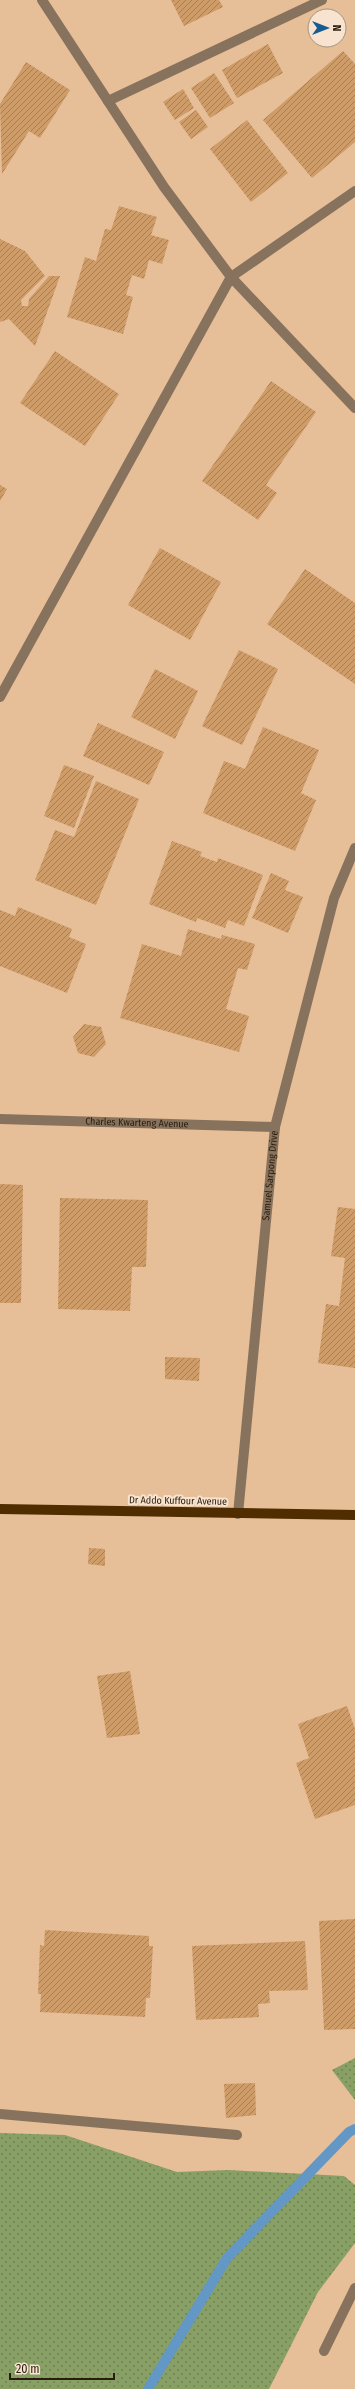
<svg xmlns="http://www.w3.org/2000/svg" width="355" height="2389" viewBox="0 0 355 2389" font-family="'Fira Sans Condensed',sans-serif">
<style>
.grass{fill:url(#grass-dots)}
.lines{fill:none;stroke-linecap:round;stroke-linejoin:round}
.stream{stroke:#6397c6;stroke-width:10}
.building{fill:url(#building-hatch)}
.minor{stroke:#87725d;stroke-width:10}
.major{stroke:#502d00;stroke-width:10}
.labels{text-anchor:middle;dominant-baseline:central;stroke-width:4;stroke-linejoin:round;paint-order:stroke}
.street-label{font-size:10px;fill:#2b1d0d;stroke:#f7e3cf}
</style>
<defs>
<pattern id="grass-dots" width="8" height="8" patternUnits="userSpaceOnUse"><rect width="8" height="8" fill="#88a066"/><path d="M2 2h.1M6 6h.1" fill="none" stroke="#6f8252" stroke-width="1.8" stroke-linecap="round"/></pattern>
<pattern id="building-hatch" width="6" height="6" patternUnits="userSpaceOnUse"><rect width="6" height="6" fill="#ce9c69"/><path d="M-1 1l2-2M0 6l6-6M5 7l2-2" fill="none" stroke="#a77f55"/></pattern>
</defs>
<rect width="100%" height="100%" fill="#e6be97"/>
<g class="grass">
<polygon points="355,2058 355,2100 332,2070"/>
<polygon points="0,2133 65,2135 177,2172 228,2170 344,2176 355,2185 355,2243 318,2292 269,2389 0,2389"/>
</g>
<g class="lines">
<polyline class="stream" points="148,2389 227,2258 349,2132 355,2129"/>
</g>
<g class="building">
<polygon points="171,0 219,0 223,7 184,26"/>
<polygon points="268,44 283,73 237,98 222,70"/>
<polygon points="343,51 355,64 355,142 312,178 263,120"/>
<polygon points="26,62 70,90 40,138 29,131 2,174 0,104"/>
<polygon points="214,73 234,103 210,118 191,88"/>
<polygon points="183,89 194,108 175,120 163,102"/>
<polygon points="196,110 208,127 191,139 179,122"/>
<polygon points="247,120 288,173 251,202 210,149"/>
<polygon points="119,206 157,217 151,235 169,240 162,264 149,260 144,279 132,275 126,295 133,297 123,334 67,317 85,257 96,261 105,229 111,230"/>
<polygon points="0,239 25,251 45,276 21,300 22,306 28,306 29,299 49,276 60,276 35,346 9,319 0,322"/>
<polygon points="55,351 119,394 85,446 20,403"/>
<polygon points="271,381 316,412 266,485 277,493 258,520 202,481"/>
<polygon points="0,485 7,489 0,501"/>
<polygon points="160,548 221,582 190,640 128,605"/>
<polygon points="305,569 355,603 355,684 267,624"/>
<polygon points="239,650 278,669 242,745 202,726"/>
<polygon points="155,669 198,691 175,739 131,717"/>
<polygon points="98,723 164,752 149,785 83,756"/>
<polygon points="263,727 319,750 301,793 316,800 295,851 203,813 224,761 245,769"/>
<polygon points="64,765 94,776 74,828 44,816"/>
<polygon points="96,781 139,799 96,905 35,880 55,830 74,837"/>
<polygon points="172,841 202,852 200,856 217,862 218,858 263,875 244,926 228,920 225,928 197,918 196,922 149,904"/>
<polygon points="271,873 289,881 285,890 303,897 288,933 252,918"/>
<polygon points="18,907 72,929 69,937 86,944 67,993 0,966 0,910 15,916"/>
<polygon points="188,929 221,939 222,935 255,944 247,970 238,968 226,1009 249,1016 239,1052 120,1018 142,944 181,956"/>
<polygon points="84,1024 101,1027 106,1044 94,1057 78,1053 73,1037"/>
<polygon points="0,1184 23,1185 21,1303 0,1303"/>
<polygon points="60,1198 148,1200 146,1267 132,1267 130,1311 58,1309"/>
<polygon points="338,1207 355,1209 355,1368 318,1363 326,1304 339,1306 345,1258 331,1256"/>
<polygon points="165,1357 200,1358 199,1381 165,1379"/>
<polygon points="89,1548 105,1549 105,1566 88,1564"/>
<polygon points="130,1671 140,1734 107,1738 97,1676"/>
<polygon points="347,1706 355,1729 355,1805 315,1819 296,1763 309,1758 298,1724"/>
<polygon points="355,1919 355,2029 324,2030 319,1921"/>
<polygon points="45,1930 149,1936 149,1946 153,1946 150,1998 146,1998 145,2017 40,2012 41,1994 38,1994 40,1945 44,1946"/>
<polygon points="305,1941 308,1990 269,1991 270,2003 258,2004 259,2017 196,2020 192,1946"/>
<polygon points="255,2083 256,2115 226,2118 224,2084"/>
</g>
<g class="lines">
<g class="minor">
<polyline points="42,0 164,187 231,277 355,408"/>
<polyline points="108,101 322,0"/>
<polyline points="0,697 231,277 355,191"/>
<path id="s1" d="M0 1119 275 1127"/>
<path id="s2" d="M238 1514 275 1127 334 898 355 848"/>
<polyline points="0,2114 237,2135"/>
<polyline points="324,2351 355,2288"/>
</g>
<polyline class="major" points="0,1509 355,1515"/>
</g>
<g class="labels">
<g class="street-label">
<text stroke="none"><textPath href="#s1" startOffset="137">Charles Kwarteng Avenue</textPath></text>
<text stroke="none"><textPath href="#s2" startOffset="340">Samuel Sarpong Drive</textPath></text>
<text transform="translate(178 1501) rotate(1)">Dr Addo Kuffour Avenue</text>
</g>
</g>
<g transform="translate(327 28) rotate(90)"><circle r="19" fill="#f7e3cf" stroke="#a59481"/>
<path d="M0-3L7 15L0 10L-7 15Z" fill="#175c91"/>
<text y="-6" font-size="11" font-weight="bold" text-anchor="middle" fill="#2b1d0d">N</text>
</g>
<path d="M10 2373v6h104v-6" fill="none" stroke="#2b1d0d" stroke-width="2"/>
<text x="16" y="2373" font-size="12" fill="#2b1d0d" stroke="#f7e3cf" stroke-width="3" paint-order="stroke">20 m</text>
</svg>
